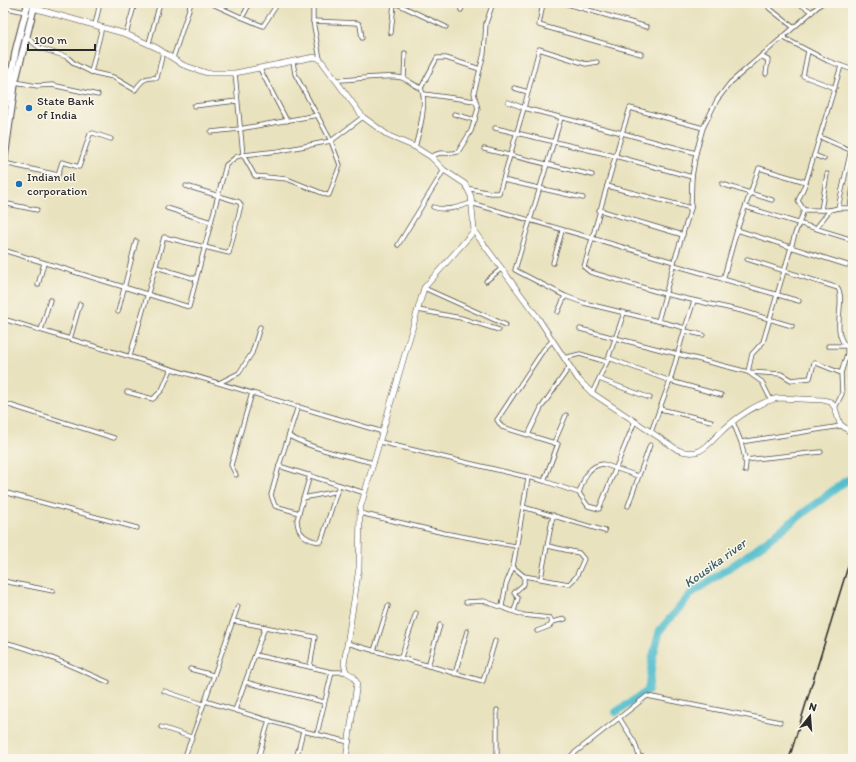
<svg xmlns="http://www.w3.org/2000/svg" width="856" height="762" viewBox="0 0 856 762" font-family="Itim,sans-serif">
<style>
.lines{fill:none;stroke-linecap:round;stroke-linejoin:round}
.river{stroke:#53bece;stroke-width:8}
.street-casing{stroke:#484641;stroke-width:5}
.secondary-casing{stroke:#484641;stroke-width:6}
.highway-casing{stroke:#484641;stroke-width:8}
.street{stroke:#fff;stroke-width:3.5}
.secondary{stroke:#fff;stroke-width:5}
.highway{stroke:#fff;stroke-width:6}
.rail{stroke:#2b2b2b;stroke-width:1.5}
.poi-dot{fill:#1f6fb2;stroke:#fbf7ec;stroke-width:1.5}
.labels{text-anchor:middle;dominant-baseline:central;stroke-width:3;stroke-linejoin:round;paint-order:stroke}
.poi-label{font-size:12px;fill:#2b2b2b;stroke:#fbf7ec;text-anchor:start}
.water-label{font-size:13px;font-style:italic;fill:#395e64;stroke:#fbf7ec}
</style>
<rect width="100%" height="100%" fill="#fbf7ec"/>
<filter id="ink" filterUnits="userSpaceOnUse"><feTurbulence type="fractalNoise" baseFrequency=".025" numOctaves="2"/><feDisplacementMap in="SourceGraphic" scale="8" xChannelSelector="R" yChannelSelector="G"/><feConvolveMatrix kernelMatrix="1 2 1 2 8 2 1 2 1" color-interpolation-filters="sRGB"/></filter>
<filter id="wash" filterUnits="userSpaceOnUse"><feTurbulence type="fractalNoise" baseFrequency=".012" numOctaves="4" result="noise"/><feDisplacementMap in="SourceGraphic" scale="16" xChannelSelector="R" yChannelSelector="G"/><feGaussianBlur stdDeviation="0.9" result="paint"/><feColorMatrix in="noise" values="0 0 0 0 0 0 0 0 0 0 0 0 0 0 0 0 0 1.4 0 .05"/><feComposite in="paint" operator="in"/></filter>
<g filter="url(#wash)">
<rect width="100%" height="100%" fill="#e9e2be"/>
<g class="lines">
<polyline class="river" points="616,712 648,691 653,656 660,630 693,592 744,558 847,480 853,480"/>
</g>
</g>
<g filter="url(#ink)">
<g class="lines">
<g class="street-casing">
<g id="street">
<polyline points="210,3 241,17 243,16 250,3"/>
<polyline points="313,3 313,21 320,59"/>
<polyline points="395,3 446,27"/>
<polyline points="526,3 528,4"/>
<polyline points="543,3 539,25 641,54"/>
<polyline points="564,3 647,27"/>
<polyline points="770,3 769,8 793,27"/>
<polyline points="798,3 812,12"/>
<polyline points="3,7 25,12"/>
<polyline points="461,10 463,3"/>
<polyline points="241,17 263,26 278,3"/>
<polyline points="313,21 358,23 360,25 362,38"/>
<polyline points="95,25 100,3"/>
<polyline points="391,33 394,3"/>
<polyline points="126,34 135,3"/>
<path d="M26 37 40 48 67 57 75 64 91 72 113 77 135 90C142 80 145 77 157 78L163 52"/>
<polyline points="782,37 828,61 853,70"/>
<polyline points="149,43 160,3"/>
<polyline points="808,51 803,76 835,88"/>
<polyline points="761,56 768,60 766,74"/>
<polyline points="173,58 191,3"/>
<polyline points="293,62 295,74 331,141 340,165 329,195 327,195 287,179 255,176 243,155 279,151 331,141 363,117"/>
<polyline points="260,69 287,121"/>
<polyline points="91,72 102,27"/>
<polyline points="404,78 405,53"/>
<path d="M337 80C354 80 387 74 402 78 408 80 415 86 421 88 428 102 419 133 415 147"/>
<polyline points="15,82 37,86 52,85 98,95"/>
<polyline points="421,88 437,58 446,58 480,69"/>
<polyline points="514,88 528,92"/>
<polyline points="424,94 475,101"/>
<polyline points="508,102 524,108 539,49 586,64 597,62"/>
<polyline points="194,106 237,101"/>
<polyline points="454,114 475,120"/>
<polyline points="561,118 515,270 565,296 584,303 658,321 674,262"/>
<polyline points="495,128 615,156 692,177"/>
<polyline points="703,128 717,100 730,83 822,3"/>
<polyline points="211,132 239,129 318,115"/>
<polyline points="820,137 850,150"/>
<polyline points="484,149 592,175"/>
<polyline points="696,153 622,133 584,267 590,272 665,294 742,311 792,326"/>
<polyline points="814,155 824,159"/>
<path d="M431 157C442 149 448 156 458 152L471 131 478 109 474 93 484 53 486 23 493 3"/>
<polyline points="4,163 58,175 62,162 79,167 90,134 93,133 111,139"/>
<polyline points="503,180 583,198"/>
<polyline points="722,184 772,200"/>
<polyline points="607,186 691,208"/>
<polyline points="3,203 37,210"/>
<path d="M433 207C446 212 459 207 471 203L674 262 691 208 692 177 696 153 703 128 630 108 622 133 524 108 499 193H491L466 188"/>
<polyline points="746,207 853,240"/>
<polyline points="167,208 211,222"/>
<polyline points="838,208 853,208"/>
<polyline points="850,208 853,185"/>
<polyline points="599,210 683,235"/>
<polyline points="804,210 798,201 806,182"/>
<polyline points="821,210 827,174"/>
<polyline points="816,228 830,210"/>
<polyline points="737,230 847,265"/>
<polyline points="398,245 444,170"/>
<polyline points="3,250 189,307 226,165 236,157 243,155 235,73"/>
<path d="M747 259 838 288C846 302 830 332 847 347V354L841 373 842 394 835 408"/>
<polyline points="553,263 562,231"/>
<polyline points="674,265 799,301"/>
<polyline points="156,267 196,279"/>
<polyline points="723,280 737,230 759,168 806,182 841,66"/>
<polyline points="486,281 501,269"/>
<polyline points="38,285 44,263"/>
<polyline points="424,288 506,325"/>
<polyline points="418,310 461,318 499,330"/>
<polyline points="118,312 136,241"/>
<polyline points="558,312 565,296"/>
<polyline points="3,319 383,432"/>
<polyline points="685,328 694,301"/>
<polyline points="580,329 748,372 762,382 771,400"/>
<polyline points="41,330 50,300"/>
<polyline points="685,331 703,335"/>
<polyline points="70,339 80,304"/>
<polyline points="828,346 849,346 853,336"/>
<polyline points="130,356 164,237 229,253 241,205 239,202 186,186"/>
<polyline points="564,358 580,354 607,362"/>
<polyline points="609,358 670,381 721,395"/>
<polyline points="748,372 752,354 763,342 795,234 804,210 830,210 838,208 853,140"/>
<polyline points="748,372 781,374 791,380 810,378 814,363 816,363 841,373"/>
<polyline points="599,379 650,398"/>
<polyline points="219,383 239,373 252,353 260,327"/>
<polyline points="127,392 153,399 162,390 171,369"/>
<polyline points="592,393 607,362 624,313"/>
<polyline points="3,403 114,438"/>
<polyline points="298,406 279,466 365,493"/>
<polyline points="660,409 711,421"/>
<polyline points="733,422 741,442 841,426"/>
<polyline points="651,432 670,381 685,328 658,321"/>
<polyline points="528,435 541,408 570,366"/>
<path d="M289 436C315 450 346 456 374 463"/>
<polyline points="380,442 544,481 558,444 502,427 497,420 544,349 552,341"/>
<polyline points="741,442 746,463 745,471"/>
<polyline points="554,443 566,415"/>
<polyline points="744,460 821,452"/>
<polyline points="279,466 271,495 275,506 299,513"/>
<polyline points="236,475 231,465 252,393"/>
<path d="M310 475 297 520C297 534 308 541 321 542L339 485"/>
<polyline points="544,481 579,493 588,506 599,509 635,421"/>
<polyline points="3,492 137,528"/>
<path d="M579 493C584 479 587 466 603 464L638 476"/>
<polyline points="303,498 338,491"/>
<polyline points="628,506 650,445"/>
<polyline points="523,507 605,531"/>
<polyline points="360,513 444,533 515,546"/>
<polyline points="513,567 524,576 569,584 576,577 584,559 579,553 548,546"/>
<polyline points="541,578 553,515"/>
<polyline points="3,581 53,591"/>
<polyline points="466,602 484,601 523,615 550,618 552,622"/>
<polyline points="502,606 506,584 513,567 528,478"/>
<polyline points="514,611 518,598 514,593 524,584 524,576"/>
<polyline points="233,621 265,627"/>
<polyline points="537,631 550,626 552,622 565,619"/>
<path d="M3 642C39 650 74 668 108 682"/>
<polyline points="347,643 483,681 495,641"/>
<polyline points="374,651 388,606"/>
<polyline points="255,655 310,667"/>
<polyline points="401,657 416,613"/>
<polyline points="428,666 440,625"/>
<polyline points="190,669 213,675"/>
<polyline points="455,674 467,631"/>
<polyline points="245,682 324,702"/>
<polyline points="164,691 203,704"/>
<polyline points="205,701 238,606"/>
<polyline points="235,710 265,627 315,637 310,667 332,672 346,672"/>
<polyline points="497,710 497,759"/>
<polyline points="620,719 635,743 639,756 649,759"/>
<polyline points="161,727 191,737"/>
<polyline points="317,734 332,672"/>
<polyline points="184,759 205,701 303,731 349,742"/>
<polyline points="258,759 269,720"/>
<polyline points="296,759 303,731"/>
<polyline points="569,759 572,755 647,696 780,722"/>
<polyline points="649,759 663,759"/>
</g>
</g>
<g class="secondary-casing">
<g id="secondary">
<path d="M33 8 126 34 157 48 183 65 207 73H235L314 57 320 59 363 117 389 136 415 147 431 157 444 170 465 184 471 196 474 231 538 318 578 379 592 393 678 450C684 452 692 454 699 451 708 447 713 439 720 433 735 418 757 403 778 398L823 400 831 402 835 408 840 424 853 434"/>
<polyline points="346,759 357,683 353,676 346,672 344,664 359,568 360,509 424,288 474,231"/>
</g>
</g>
<g class="highway-casing">
<g id="highway">
<polyline points="3,120 16,49 28,3"/>
<polyline points="3,170 15,82 35,3"/>
</g>
</g>
<use href="#street" class="street"/>
<use href="#secondary" class="secondary"/>
<use href="#highway" class="highway"/>
<polyline class="rail" points="789,759 853,550"/>
</g>
</g>
<g class="poi-dot">
<circle cx="29" cy="108" r="4"/>
<circle cx="19" cy="184" r="4"/>
</g>
<g class="labels">
<g class="poi-label">
<text x="37" y="101">State Bank<tspan x="37" dy="14">of India</tspan></text>
<text x="27" y="177">Indian oil<tspan x="27" dy="14">corporation</tspan></text>
</g>
<g class="water-label">
<text transform="translate(715 563) rotate(-36)">Kousika river</text>
</g>
</g>
<rect width="856" height="762" fill="none" stroke="#fbf7ec" stroke-width="16"/>
<g transform="translate(810 716) rotate(17)" stroke="#fbf7ec" stroke-width="3" paint-order="stroke">
<path d="M0-3L7 15L0 10L-7 15Z" fill="#2b2b2b"/>
<text y="-6" font-size="11" font-weight="bold" text-anchor="middle" fill="#2b2b2b">N</text>
</g>
<path d="M28 44v6h67v-6" fill="none" stroke="#2b2b2b" stroke-width="2"/>
<text x="34" y="44" font-size="12" fill="#2b2b2b" stroke="#fbf7ec" stroke-width="3" paint-order="stroke">100 m</text>
</svg>
